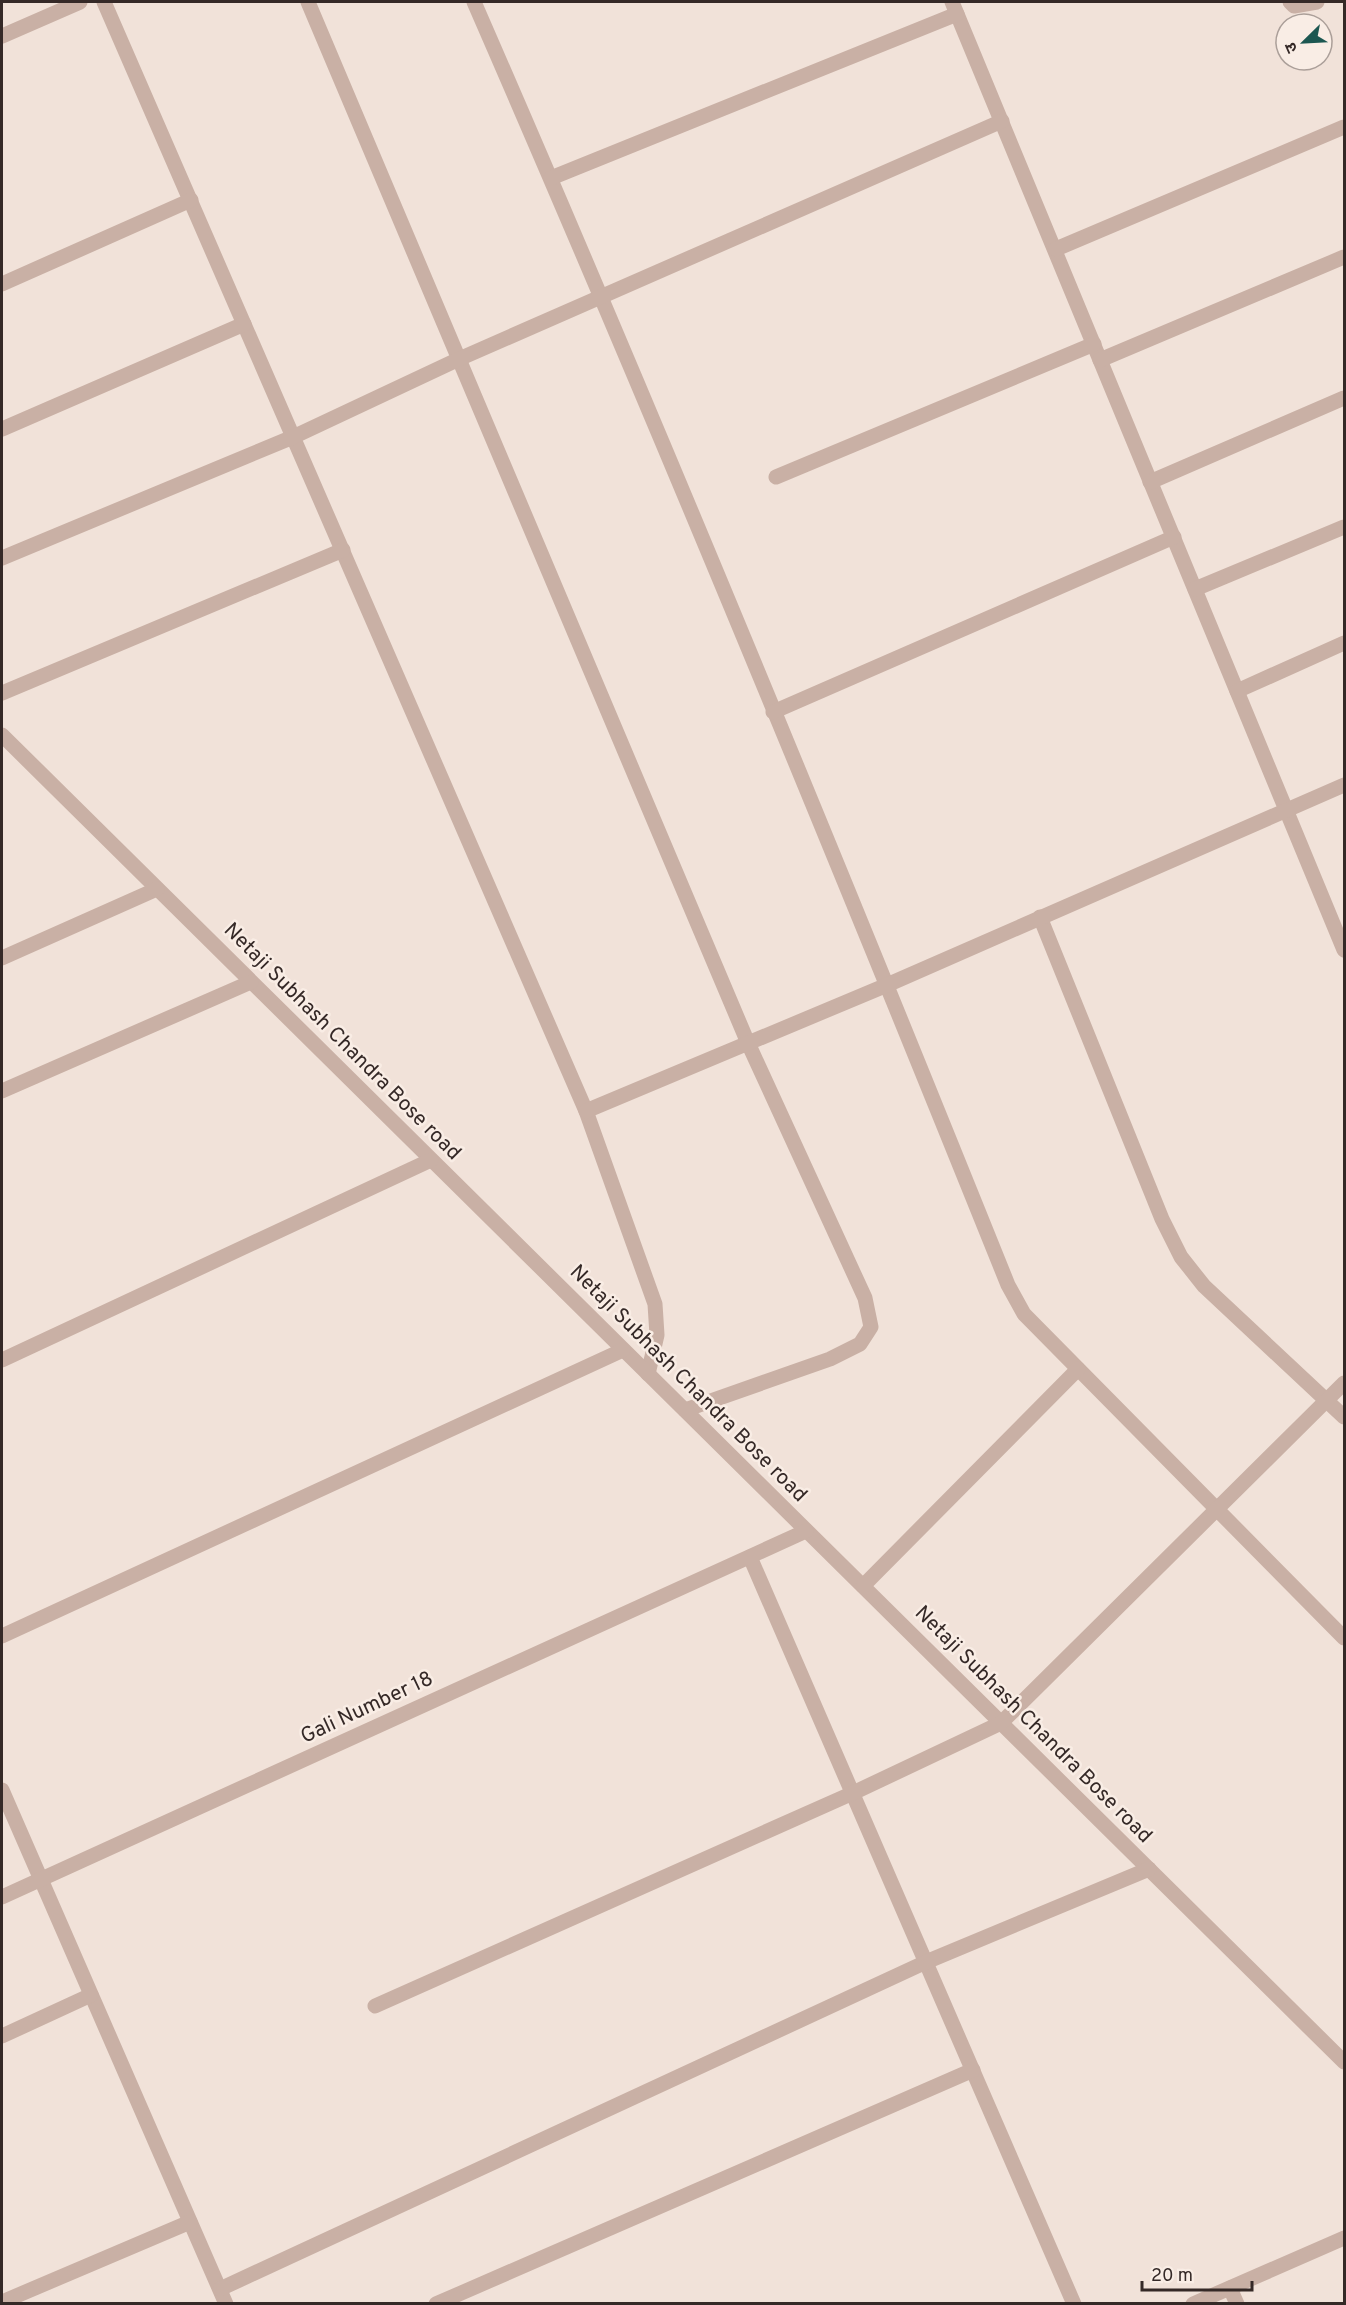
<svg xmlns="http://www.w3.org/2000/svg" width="1346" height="2305" viewBox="0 0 1346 2305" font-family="Overpass,'Noto Sans Devanagari',sans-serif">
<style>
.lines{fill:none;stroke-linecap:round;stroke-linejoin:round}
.minor{stroke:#c9b0a5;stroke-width:15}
.labels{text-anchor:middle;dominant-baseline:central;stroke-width:5;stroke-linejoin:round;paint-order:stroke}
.street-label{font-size:21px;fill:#352927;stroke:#f9ede5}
</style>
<rect width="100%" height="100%" fill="#f1e2d9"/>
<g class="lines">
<g class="minor">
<polyline points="104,2 586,1111 655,1304 657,1335 648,1374"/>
<polyline points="308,2 748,1043 865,1298 871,1327 860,1344 830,1359 685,1410"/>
<path d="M474 2C659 426 835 855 1008 1285L1024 1314 1344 1638"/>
<polyline points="952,2 1344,950"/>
<polyline points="1290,2 1294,6 1317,2"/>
<polyline points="2,36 80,2"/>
<polyline points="551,178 957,14"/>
<polyline points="1056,249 1344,127"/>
<polyline points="2,284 191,200"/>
<polyline points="1100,360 1344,257"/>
<polyline points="2,429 244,324"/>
<polyline points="776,477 1094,344"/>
<polyline points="1150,482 1344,398"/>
<polyline points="2,558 293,437 459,359 1002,121"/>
<polyline points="1195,589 1344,527"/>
<polyline points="1237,691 1344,643"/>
<polyline points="2,693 343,550"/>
<polyline points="773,712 1174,537"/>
<polyline points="2,735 1344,2062"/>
<polyline points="1040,917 1162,1219 1181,1257 1204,1286 1344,1417"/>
<polyline points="2,958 157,889"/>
<polyline points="2,1091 251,982"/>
<polyline points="586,1111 887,985 1344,785"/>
<polyline points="2,1360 431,1160"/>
<polyline points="750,1557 1074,2304"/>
<polyline points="863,1586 1078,1369"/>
<polyline points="2,1636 623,1350"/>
<polyline points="2,1790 226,2304"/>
<polyline points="2,1897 806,1531"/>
<polyline points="375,2006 853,1793 1001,1723 1344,1383"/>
<polyline points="2,2036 91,1995"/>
<polyline points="1230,2288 1237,2304"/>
<polyline points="220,2289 926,1962 1149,1869"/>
<polyline points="2,2302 190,2222"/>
<polyline points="436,2304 973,2070"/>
<polyline points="1193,2304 1344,2238"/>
</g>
</g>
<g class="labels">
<g class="street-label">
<text transform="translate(342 1042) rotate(45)">Netaji Subhash Chandra Bose road</text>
<text transform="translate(688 1384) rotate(45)">Netaji Subhash Chandra Bose road</text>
<text transform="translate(367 1708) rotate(-25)">Gali Number 18</text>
<text transform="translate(1033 1725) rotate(45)">Netaji Subhash Chandra Bose road</text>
</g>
</g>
<rect width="1346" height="2305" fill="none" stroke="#352927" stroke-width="6"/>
<g transform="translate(1304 42) rotate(246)"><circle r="28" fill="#f9ede5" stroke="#ab9f99" stroke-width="1.5"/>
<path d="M0-4.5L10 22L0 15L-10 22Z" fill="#1c5751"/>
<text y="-9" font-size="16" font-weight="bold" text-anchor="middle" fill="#352927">उ</text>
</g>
<path d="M1142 2281v9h110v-9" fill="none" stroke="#352927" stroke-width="3"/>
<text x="1151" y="2281" font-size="18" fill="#352927" stroke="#f9ede5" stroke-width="4.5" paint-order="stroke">20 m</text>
</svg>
